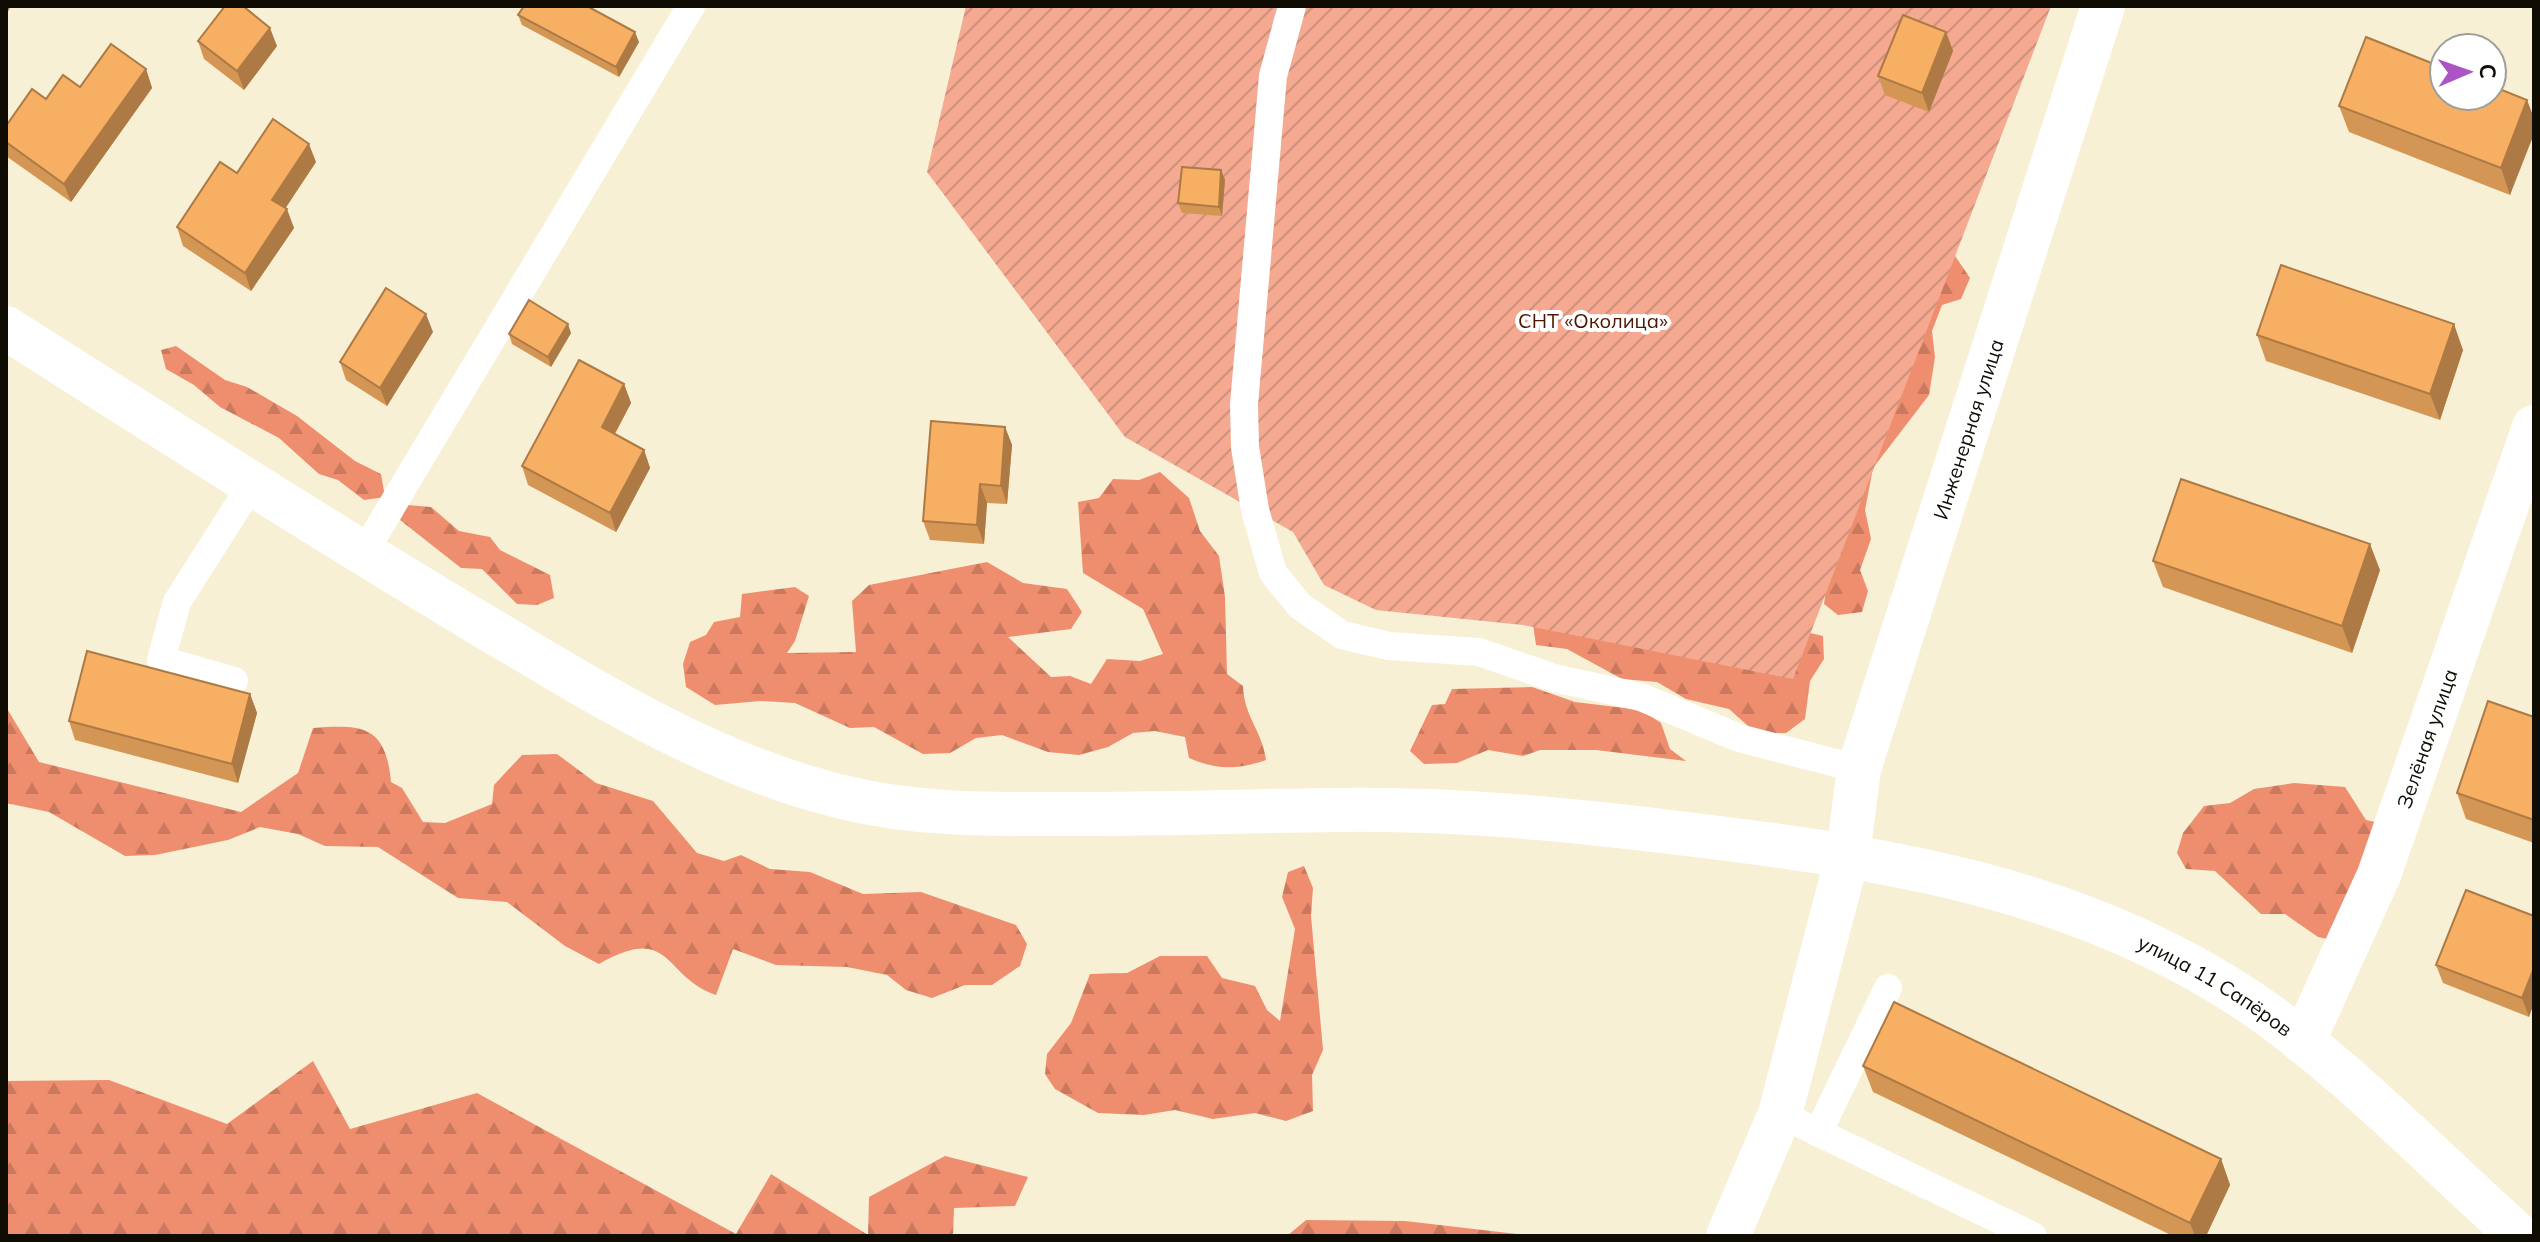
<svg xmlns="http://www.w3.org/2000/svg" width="2540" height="1242" viewBox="0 0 2540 1242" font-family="Mulish,sans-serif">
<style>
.forest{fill:url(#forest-firs)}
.garden{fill:url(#garden-furrows)}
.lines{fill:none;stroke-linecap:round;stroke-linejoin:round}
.lane{stroke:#fff;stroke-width:28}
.street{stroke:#fff;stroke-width:44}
.secondary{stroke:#fff;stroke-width:44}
.wall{fill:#d49655}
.shaded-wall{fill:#ad7a45}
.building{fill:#f7af63;stroke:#ad7a45;stroke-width:2}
.labels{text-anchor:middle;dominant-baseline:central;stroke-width:8;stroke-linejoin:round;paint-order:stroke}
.park-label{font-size:20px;fill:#501500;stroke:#fff}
.street-label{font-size:20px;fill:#0f0c04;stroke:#fff}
</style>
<defs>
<pattern id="forest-firs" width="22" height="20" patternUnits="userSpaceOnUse" patternTransform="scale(2)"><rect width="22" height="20" fill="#ee8e6e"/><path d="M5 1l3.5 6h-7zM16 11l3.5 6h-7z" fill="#cb795e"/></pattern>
<pattern id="garden-furrows" width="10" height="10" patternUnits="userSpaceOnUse" patternTransform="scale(2)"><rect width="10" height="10" fill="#f4a990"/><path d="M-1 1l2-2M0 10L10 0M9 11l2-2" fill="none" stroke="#d0907b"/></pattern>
</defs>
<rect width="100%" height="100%" fill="#f8f0d5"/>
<g class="forest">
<polygon points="1945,241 1970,278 1961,299 1942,305 1932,331 1935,357 1929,395 1873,468 1865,510 1871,539 1860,570 1868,591 1862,612 1838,615 1824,604 1829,565"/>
<polygon points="176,346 225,380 247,387 297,416 355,461 381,474 385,497 364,500 338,480 319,474 279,438 220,407 194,385 166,369 161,350"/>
<path d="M1160 472 1189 498 1200 531 1219 556 1225 597 1227 674 1243 686C1244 717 1262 730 1266 760 1237 770 1217 770 1189 758L1185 737 1155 731 1133 733 1108 747 1079 755 1048 752 1002 735 976 738 950 753 923 754 874 727 850 728 795 703 760 701 715 705 686 687 683 664 690 642 706 635 714 622 740 617 742 594 795 587 809 596 795 641 787 653 856 652 852 601 869 585 987 562 1023 583 1067 589 1082 612 1071 629 1008 637 1051 677 1070 676 1091 684 1107 659 1140 661 1163 654 1143 609 1083 573 1078 502 1099 498 1113 479 1139 480Z"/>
<polygon points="407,505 431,507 459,531 490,537 500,550 550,575 554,598 537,605 517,604 482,569 461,568 400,520"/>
<polygon points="1532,617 1789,628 1823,636 1824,659 1810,681 1805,719 1786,733 1756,733 1729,709 1686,699 1657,682 1622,679 1567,649 1536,645"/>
<polygon points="1532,687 1575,702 1641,710 1661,723 1670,749 1686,761 1596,750 1540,750 1523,756 1488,750 1457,763 1424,764 1410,751 1432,705 1445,704 1452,689"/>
<path d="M6 707 39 762 241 812 298 773 313 728C363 724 386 726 391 782L402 788 423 822 445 823 492 804 494 785 522 755 557 754 596 783 653 801 697 853 724 861 741 855 770 869 810 872 863 894 921 892 1016 925 1027 944 1020 966 992 985H965L932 998 906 990 887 975 847 967 776 965 733 949 716 995C662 977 673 922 599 964L565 946 507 902 458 898 378 847 325 846 298 834 260 827 228 840 155 855 125 856 49 812 6 803Z"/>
<polygon points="2294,783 2345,787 2366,820 2393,826 2351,944 2318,937 2285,914 2261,914 2215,871 2186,869 2177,853 2183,833 2204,806 2230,803 2254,789"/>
<polygon points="1304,866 1313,888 1311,916 1323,1050 1312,1075 1313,1111 1286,1121 1255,1113 1213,1119 1175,1110 1144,1115 1098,1113 1055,1089 1045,1074 1047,1054 1071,1023 1090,974 1127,973 1160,956 1207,956 1222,978 1255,986 1267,1010 1280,1021 1295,929 1282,897 1288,872"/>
<polygon points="313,1061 350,1129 477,1093 736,1234 771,1174 868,1235 869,1197 945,1156 1028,1177 1015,1206 954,1208 953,1236 6,1236 6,1081 109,1080 227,1124"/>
<polygon points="1306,1220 1405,1221 1535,1236 1287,1236"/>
</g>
<polygon class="garden" points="966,6 2051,6 1793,679 1523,625 1376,610 1324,585 1293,532 1125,437 927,172"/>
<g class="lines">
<g class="lane">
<polyline points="1292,6 1273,76 1244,404 1245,447 1255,510 1273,573 1300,606 1342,635 1389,646 1479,652 1554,678 1641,697 1739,738 1859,769"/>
<polyline points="363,554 691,6"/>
<polyline points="234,681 161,660 177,602 252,484"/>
<polyline points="1780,1114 2033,1236"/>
<polyline points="1818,1133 1888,988"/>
</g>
<path class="street" id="s1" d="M2303 1042 2379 875 2534 427"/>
<g class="secondary">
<path id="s2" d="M6 328C162 427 318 527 477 622 595 692 714 768 851 799 917 814 977 814 1044 814 1141 815 1238 811 1335 810 1455 808 1576 820 1695 835 1891 859 2078 888 2247 1000 2342 1064 2433 1159 2519 1236"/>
<path id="s3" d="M1728 1236 1780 1114 1848 854 1859 769 2103 6"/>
</g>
</g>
<g class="wall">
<polygon points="518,15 639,42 619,77 522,25"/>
<polygon points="1946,32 1953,51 1929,112 1885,95 1878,76"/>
<polygon points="198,41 277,46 244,90 204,59"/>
<polygon points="146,69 152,88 71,202 6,156 6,142 46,99 80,87"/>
<polygon points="2339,106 2534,118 2510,195 2349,132"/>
<polygon points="316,162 285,208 294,228 251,291 183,246 177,227 237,173"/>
<polygon points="1221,170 1225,180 1222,216 1182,213 1178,203"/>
<polygon points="433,332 387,406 346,380 340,362"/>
<polygon points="571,333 551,367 512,344 509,334"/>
<polygon points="2257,335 2463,350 2440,420 2266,361"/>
<polygon points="624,384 631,403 615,434 644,450 650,468 616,532 528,485 522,466"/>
<polygon points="1005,427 1012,445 1007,504 987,503 984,544 930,540 923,521"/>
<polygon points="2153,561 2380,570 2352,653 2163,587"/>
<polygon points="250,694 257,713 238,783 75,740 69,721"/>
<polygon points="2534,717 2534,843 2466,819 2457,793"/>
<polygon points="2534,916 2529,1017 2443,983 2436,965"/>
<polygon points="1863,1066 2221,1159 2230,1185 2206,1236 2173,1236 1873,1092"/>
</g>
<g class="shaded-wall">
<polygon points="6,6 11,6 6,15"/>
<polygon points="270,28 277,46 244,90 237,71"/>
<polygon points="635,32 639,42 619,77 616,67"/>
<polygon points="1946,32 1953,51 1929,112 1922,93"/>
<polygon points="146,69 152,88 71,202 64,184"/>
<polygon points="2527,100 2534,118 2534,134 2510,195 2501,168"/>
<polygon points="309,144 316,162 279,218 272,200"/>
<polygon points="1221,170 1225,180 1222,216 1219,207"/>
<polygon points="287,209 294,228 251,291 245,273"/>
<polygon points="426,314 433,332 387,406 380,388"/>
<polygon points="568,324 571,333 551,367 548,357"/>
<polygon points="2454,324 2463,350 2440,420 2430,394"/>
<polygon points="624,384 631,403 608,446 602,427"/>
<polygon points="1005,427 1012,445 1007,504 1001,486"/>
<polygon points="644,450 650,468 616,532 610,513"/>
<polygon points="980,484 987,503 984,544 977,525"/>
<polygon points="2370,544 2380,570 2352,653 2342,626"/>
<polygon points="250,694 257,713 238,783 232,764"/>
<polygon points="2534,968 2534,1003 2529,1017 2522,998"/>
<polygon points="2221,1159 2230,1185 2206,1236 2195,1236 2190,1223"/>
</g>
<g class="building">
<polygon points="225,6 243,6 270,28 237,71 198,41"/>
<polygon points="524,6 587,6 635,32 616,67 518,15"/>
<polygon points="1903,15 1946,32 1922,93 1878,76"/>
<polygon points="2366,37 2444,68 2444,96 2492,96 2492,86 2527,100 2501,168 2339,106"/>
<polygon points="111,44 146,69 64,184 6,142 6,126 32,89 46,99 63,75 80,87"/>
<polygon points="273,119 309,144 272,200 287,209 245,273 177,227 220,162 237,173"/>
<polygon points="1182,167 1221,170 1219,207 1178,203"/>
<polygon points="2281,265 2454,324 2430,394 2257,335"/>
<polygon points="386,288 426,314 380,388 340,362"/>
<polygon points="529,300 568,324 548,357 509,334"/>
<polygon points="579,360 624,384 602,427 644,450 610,513 522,466"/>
<polygon points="931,421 1005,427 1001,486 980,484 977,525 923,521"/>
<polygon points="2181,479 2370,544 2342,626 2153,561"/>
<polygon points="87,651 250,694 232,764 69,721"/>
<polygon points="2488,701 2534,717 2534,820 2457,793"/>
<polygon points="2466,890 2534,916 2534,968 2522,998 2436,965"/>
<polygon points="1894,1002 2221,1159 2190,1223 1863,1066"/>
</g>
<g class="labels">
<g class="park-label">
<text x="1593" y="320">СНТ «Околица»</text>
</g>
<g class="street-label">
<text stroke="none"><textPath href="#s3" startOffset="844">Инженерная улица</textPath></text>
<text stroke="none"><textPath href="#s1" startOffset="328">Зелёная улица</textPath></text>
<text stroke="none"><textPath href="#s2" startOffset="2364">улица 11 Сапёров</textPath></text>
</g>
</g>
<rect width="2540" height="1242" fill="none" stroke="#0f0c04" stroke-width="16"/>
<g transform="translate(2468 72) rotate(88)"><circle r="38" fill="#ffffff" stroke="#9f9e9b" stroke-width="2"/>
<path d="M0-6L14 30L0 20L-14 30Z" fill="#aa55c3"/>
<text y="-12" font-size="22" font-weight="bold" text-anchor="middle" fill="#0f0c04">С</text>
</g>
</svg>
